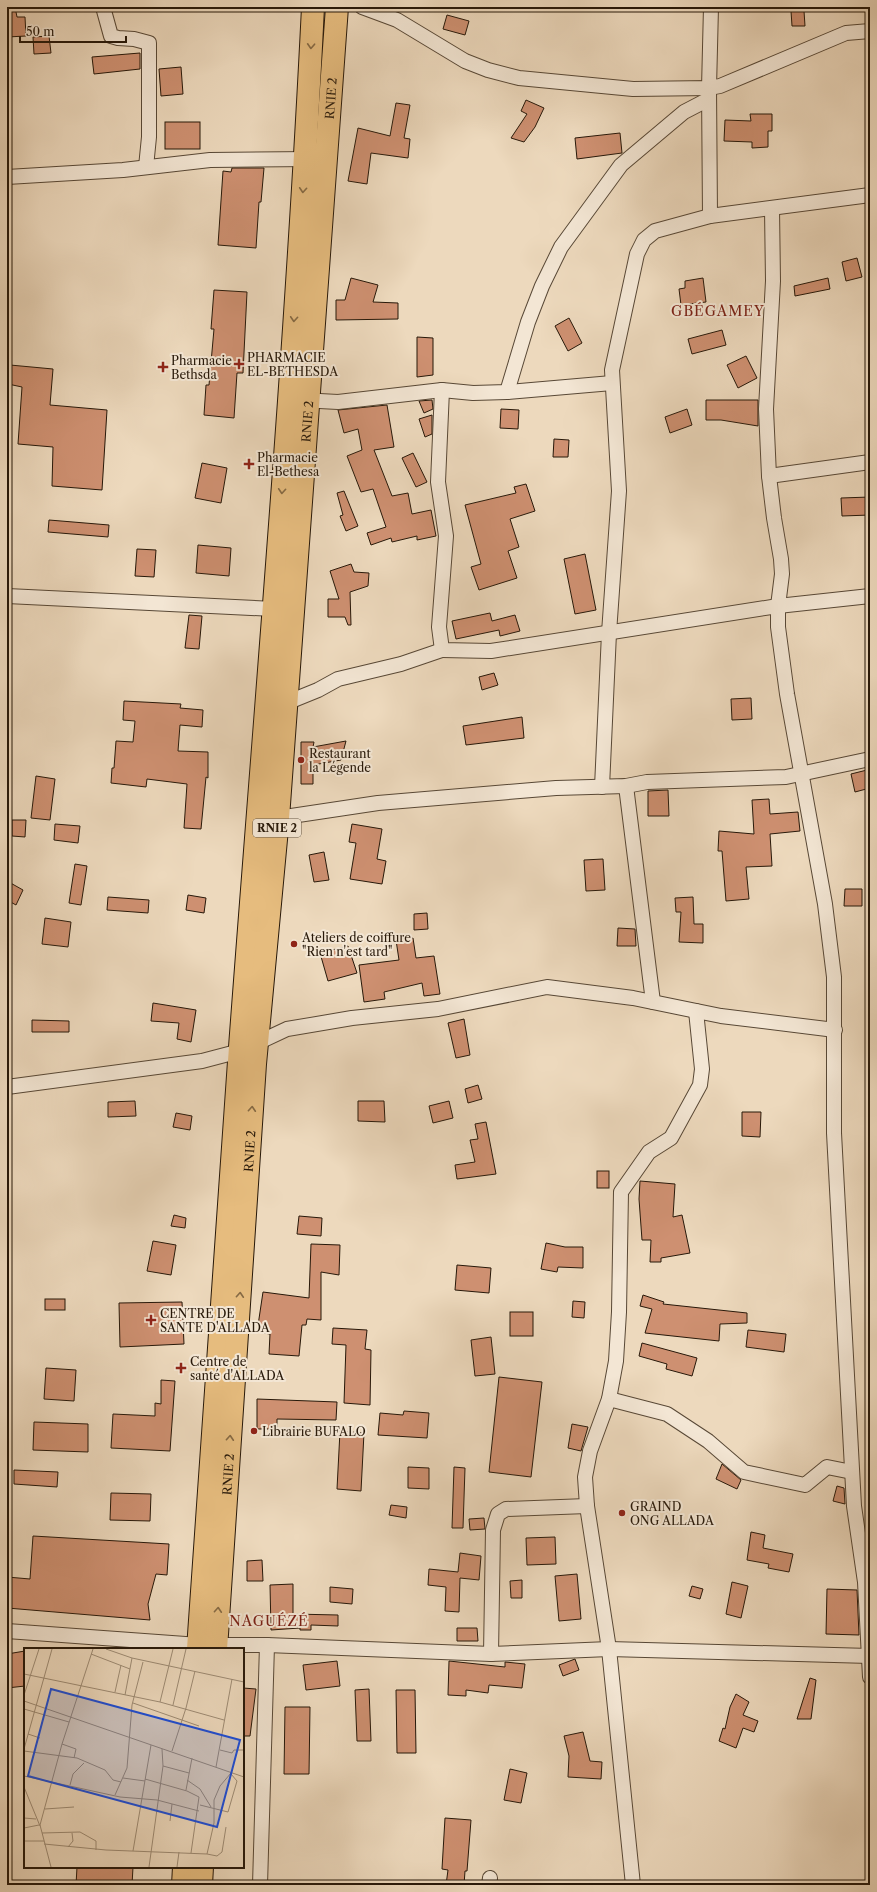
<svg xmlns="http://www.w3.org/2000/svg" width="877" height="1892" viewBox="0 0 877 1892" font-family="'Libre Caslon Text',serif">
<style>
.building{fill:#ce9071;stroke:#271809}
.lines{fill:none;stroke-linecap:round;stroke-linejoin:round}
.street-casing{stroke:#584836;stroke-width:16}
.highway-casing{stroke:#271809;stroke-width:24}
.street{stroke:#f3e6d4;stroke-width:14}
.highway{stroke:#e6bc7e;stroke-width:22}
.oneway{stroke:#866a44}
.poi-dot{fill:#8f2418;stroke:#f3e6d4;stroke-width:1.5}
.labels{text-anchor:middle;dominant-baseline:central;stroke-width:4;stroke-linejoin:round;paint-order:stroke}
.shield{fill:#f3e6d4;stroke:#645646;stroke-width:1}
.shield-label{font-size:11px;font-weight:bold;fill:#271809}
.street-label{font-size:12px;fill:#271809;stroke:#f3e6d4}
.poi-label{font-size:12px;fill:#271809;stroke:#f3e6d4;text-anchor:start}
.quarter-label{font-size:14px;letter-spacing:1px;fill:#7a1f14;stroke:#f3e6d4}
.inset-road{fill:none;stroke:#9e8c75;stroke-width:1}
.view{fill:#1d4ed8;fill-opacity:0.15;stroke:#1d4ed8;stroke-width:2}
.inset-edge{fill:none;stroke:#271809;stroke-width:2}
</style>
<rect width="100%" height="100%" fill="#edd9bd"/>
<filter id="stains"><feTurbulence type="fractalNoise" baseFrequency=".005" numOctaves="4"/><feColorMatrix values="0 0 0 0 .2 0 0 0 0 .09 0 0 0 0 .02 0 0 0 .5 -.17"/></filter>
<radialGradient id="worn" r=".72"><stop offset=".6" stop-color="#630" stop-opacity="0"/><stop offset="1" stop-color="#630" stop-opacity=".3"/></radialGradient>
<g class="building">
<polygon points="7,7 15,7 17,17 25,17 26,36 7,37"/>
<polygon points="791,11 804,11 805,26 792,26"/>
<polygon points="447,15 469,21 465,35 443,29"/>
<polygon points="49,36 51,53 34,54 33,37"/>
<polygon points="140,53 140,69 94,74 92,57"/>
<polygon points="181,67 183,94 161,96 159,69"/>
<polygon points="526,100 544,108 535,127 524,142 511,138 527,114 521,111"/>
<polygon points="396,103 410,105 404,138 410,139 408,158 371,153 367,184 348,181 358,128 390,136"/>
<polygon points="750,114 772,114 772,131 768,131 768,147 752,148 752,142 724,141 725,120 751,121"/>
<rect x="165" y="122" width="35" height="27"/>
<polygon points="620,133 622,153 577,159 575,138"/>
<polygon points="232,168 264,168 261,202 259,202 256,248 218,245 223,171 231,172"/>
<polygon points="857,258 862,277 846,281 842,262"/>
<polygon points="351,278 378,285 373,302 398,303 398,319 336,320 336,300 345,300"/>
<polygon points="703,278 706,302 681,305 679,289 685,288 685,281"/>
<polygon points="828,278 830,289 795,296 794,286"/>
<polygon points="214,290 247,292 243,373 237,373 234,418 204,415 206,385 209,385 214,329 211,329"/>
<polygon points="569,318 582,343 568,351 555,326"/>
<polygon points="722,330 726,345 692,354 688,339"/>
<polygon points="417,337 433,338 433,375 417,377"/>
<polygon points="746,356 757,378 738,388 727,365"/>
<polygon points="10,365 53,369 50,405 107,410 102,490 52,486 53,447 18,444 22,387 8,384"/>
<polygon points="432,400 433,409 424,413 419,401"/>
<polygon points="706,400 758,400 758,426 721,420 706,420"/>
<polygon points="387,405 394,447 374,450 392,496 408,493 412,514 431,510 436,536 417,540 417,536 392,542 391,538 371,545 367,533 386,527 373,489 361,492 347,456 362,450 358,429 344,433 338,410"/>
<polygon points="501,409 519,410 518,429 500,428"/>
<polygon points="687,409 692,425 670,433 665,417"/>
<polygon points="432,415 432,434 425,437 419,419"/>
<polygon points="554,439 569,440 568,457 553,457"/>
<polygon points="413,453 427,482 416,487 402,458"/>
<polygon points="202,463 227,468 221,503 195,498"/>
<polygon points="526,484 535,511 510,519 519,547 508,551 517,578 479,590 471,567 481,564 465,505 516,493 514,487"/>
<polygon points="344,491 358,526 346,531 340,516 343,515 337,493"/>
<polygon points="870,497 870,515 842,516 841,498"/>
<polygon points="49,520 109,525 108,537 48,532"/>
<polygon points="198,545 231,548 229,576 196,573"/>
<polygon points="137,549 156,550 154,577 135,576"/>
<polygon points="585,554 596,610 575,614 564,559"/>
<polygon points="351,564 354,572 369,573 368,586 350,592 351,625 348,625 345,617 328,617 328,599 339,599 330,571"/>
<polygon points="490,613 492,621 515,615 520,631 500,636 499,630 456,639 452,621"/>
<polygon points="189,615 202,616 199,649 185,648"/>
<polygon points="494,673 498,685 482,690 479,677"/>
<polygon points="751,698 752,719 732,720 731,699"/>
<polygon points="124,701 181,704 180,708 203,710 202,727 180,725 178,751 208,752 208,778 206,777 201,829 184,828 187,784 147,779 146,787 111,783 112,768 114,768 116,741 133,742 135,721 123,720"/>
<polygon points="522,717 524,738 466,745 463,726"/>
<polygon points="346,741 341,760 313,765 313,784 301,784 301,742 314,742 313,747"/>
<polygon points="867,770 870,788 855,792 851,774"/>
<polygon points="36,776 55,779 50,820 31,818"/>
<polygon points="668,790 669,816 648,816 648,791"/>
<polygon points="769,799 770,814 798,812 800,831 770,834 772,866 746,867 749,899 726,901 722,851 718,851 719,831 754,834 752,800"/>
<polygon points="12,820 26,820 25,837 12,836"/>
<polygon points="55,824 80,826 78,843 54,840"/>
<polygon points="352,824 382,829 377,859 386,861 382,884 350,879 356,843 349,842"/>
<polygon points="324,852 329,880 314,882 309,855"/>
<polygon points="603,859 605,890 586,891 584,860"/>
<polygon points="75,864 87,866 81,905 69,903"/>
<polygon points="7,881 23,890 16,905 7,900"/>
<polygon points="845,889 862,889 862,906 844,906"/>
<polygon points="188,895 206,898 204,913 186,910"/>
<polygon points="108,897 149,900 148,913 107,910"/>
<polygon points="693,897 694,924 703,924 703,943 679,942 681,912 676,912 675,898"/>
<polygon points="427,913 428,929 414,930 414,914"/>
<polygon points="45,918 71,922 68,947 42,944"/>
<polygon points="618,928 635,929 636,946 617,946"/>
<polygon points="413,938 416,958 434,956 440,994 424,996 422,983 384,992 385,999 364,1002 359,965 399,960 396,940"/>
<polygon points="348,946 357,973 328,981 320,953"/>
<polygon points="153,1003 196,1010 191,1042 177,1039 179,1023 151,1021"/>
<polygon points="464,1019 470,1055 456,1058 448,1023"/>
<polygon points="32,1020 69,1021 69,1032 32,1032"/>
<polygon points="478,1085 482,1099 468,1103 465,1089"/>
<polygon points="135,1101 136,1116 108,1117 108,1102"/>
<polygon points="358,1101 384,1101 385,1122 358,1121"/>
<polygon points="449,1101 453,1118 433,1123 429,1106"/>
<polygon points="742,1112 761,1112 760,1137 742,1136"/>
<polygon points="176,1113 192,1116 190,1130 173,1127"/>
<polygon points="486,1122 496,1174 457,1179 455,1165 475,1162 470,1140 478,1139 475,1124"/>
<rect x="597" y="1171" width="12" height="17"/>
<polygon points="640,1181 675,1184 673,1217 682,1215 690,1253 661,1258 661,1262 650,1262 651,1240 642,1240 639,1199"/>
<polygon points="174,1215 186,1218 185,1228 171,1226"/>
<polygon points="299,1216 322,1218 321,1236 297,1234"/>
<polygon points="153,1241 176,1245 171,1275 147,1271"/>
<polygon points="546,1243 565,1247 583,1247 583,1268 558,1267 557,1272 541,1269"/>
<polygon points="311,1244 340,1245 339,1275 321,1272 321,1320 307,1319 306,1325 302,1325 299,1356 269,1354 270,1334 257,1332 263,1292 309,1298"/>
<polygon points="457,1265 491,1268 489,1293 455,1290"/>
<polygon points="643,1295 664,1302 663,1304 747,1313 747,1323 720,1324 719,1341 645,1333 652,1309 640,1306"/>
<rect x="45" y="1299" width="20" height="11"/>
<polygon points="573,1301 585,1302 584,1318 572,1317"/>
<polygon points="182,1302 184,1344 120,1347 119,1303"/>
<rect x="510" y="1312" width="23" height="24"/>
<polygon points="333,1328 367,1330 365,1349 371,1350 370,1405 344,1403 346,1345 332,1344"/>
<polygon points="748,1330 786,1334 784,1352 746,1347"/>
<polygon points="491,1337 495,1374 475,1376 471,1340"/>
<polygon points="642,1343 697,1358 692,1376 666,1369 667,1364 639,1356"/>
<polygon points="46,1368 76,1370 74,1401 44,1399"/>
<polygon points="499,1377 542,1382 531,1477 489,1472"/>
<polygon points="161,1380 175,1381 170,1451 111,1448 113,1414 155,1416 155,1403 161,1404"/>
<polygon points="257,1399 337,1402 336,1420 277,1419 277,1429 257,1429"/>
<polygon points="404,1411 429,1413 427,1438 378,1435 380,1413 403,1415"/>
<polygon points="34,1422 88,1424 88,1452 33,1450"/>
<polygon points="572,1424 588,1427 581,1451 568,1448"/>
<polygon points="340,1431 364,1433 361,1491 337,1489"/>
<polygon points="722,1464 741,1480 737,1489 716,1479"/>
<polygon points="408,1467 429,1468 429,1489 408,1488"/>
<polygon points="454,1467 465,1468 463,1528 452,1528"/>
<polygon points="14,1470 58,1472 57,1487 14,1484"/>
<polygon points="837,1486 844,1488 845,1504 833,1501"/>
<polygon points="111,1493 151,1494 150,1521 110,1520"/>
<polygon points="391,1505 407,1507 406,1518 389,1515"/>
<polygon points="484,1518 485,1529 470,1530 469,1519"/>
<polygon points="751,1532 765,1535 763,1548 793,1554 789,1572 768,1568 769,1564 747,1560"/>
<polygon points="33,1536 169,1544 167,1575 156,1574 148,1604 150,1620 7,1608 7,1577 30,1579"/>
<polygon points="555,1537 556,1564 527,1565 526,1538"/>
<polygon points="460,1553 481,1556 479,1580 460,1578 459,1612 445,1611 446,1587 428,1585 429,1569 458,1572"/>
<polygon points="262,1560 263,1581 247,1581 247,1561"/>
<polygon points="577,1574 581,1619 559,1621 555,1576"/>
<polygon points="522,1580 522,1598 511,1598 510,1581"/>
<polygon points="732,1582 748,1586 741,1618 726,1614"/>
<polygon points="293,1584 293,1614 338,1615 338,1626 311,1625 311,1630 300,1630 300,1628 271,1630 270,1585"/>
<polygon points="692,1586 703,1589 700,1599 689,1596"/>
<polygon points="330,1587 353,1589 352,1604 330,1602"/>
<polygon points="827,1589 857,1590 859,1635 826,1634"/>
<polygon points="457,1628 477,1628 478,1641 457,1641"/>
<polygon points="25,1651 25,1686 7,1688 7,1654"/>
<polygon points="575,1659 579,1670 563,1676 559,1665"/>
<polygon points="337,1661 340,1686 306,1690 303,1665"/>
<polygon points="449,1661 505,1667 505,1662 525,1664 522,1688 489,1685 488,1693 466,1690 466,1696 448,1695"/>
<polygon points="810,1678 816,1680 811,1719 797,1719"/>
<polygon points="243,1688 256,1689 250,1736 243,1736"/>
<polygon points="369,1689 371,1741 357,1741 355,1690"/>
<polygon points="396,1690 415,1690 416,1753 397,1753"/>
<polygon points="736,1694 749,1702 743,1715 758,1721 754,1732 743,1728 736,1748 719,1741 723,1728 725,1729 730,1707"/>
<polygon points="285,1707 310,1707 309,1774 284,1774"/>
<polygon points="583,1732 590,1761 602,1762 601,1779 568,1777 569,1756 564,1736"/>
<polygon points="510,1769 527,1773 521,1803 504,1800"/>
<polygon points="445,1818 471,1820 467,1871 465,1871 464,1885 446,1885 448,1870 442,1869"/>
<polygon points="77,1867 133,1867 132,1885 76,1885"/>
</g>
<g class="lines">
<g class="street-casing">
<g id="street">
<polyline points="103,7 111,36 118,38 134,39 149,43 149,137 146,167"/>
<polyline points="362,7 397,20 465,61 488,70 519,78 633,89 709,88 720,86 846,33 870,31"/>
<polyline points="7,177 123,170 210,160 312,159"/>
<polyline points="772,209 773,281 766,409 769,476 774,518 781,559 782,574 778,606 778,627 787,694 825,904 834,977 834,1133 854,1506 865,1582 870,1677"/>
<polyline points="710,216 709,88 711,7"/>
<polyline points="442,390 438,482 446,536 439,627 442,650 491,651 778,606 870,596"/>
<polyline points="507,392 528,322 542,286 561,247 621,165 684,112 709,99"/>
<polyline points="301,400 338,402 442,390 473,393 507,392 612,383"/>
<polyline points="769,476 870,462"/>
<polyline points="7,596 274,609"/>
<polyline points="286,703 318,690 338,679 401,664 442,650"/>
<polyline points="626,786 653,1002"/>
<polyline points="602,787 609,633 619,491 612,370 637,254 644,240 655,231 710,216 870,195"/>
<polyline points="278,818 378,803 556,788 626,786 647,782 786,777 870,759"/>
<polyline points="7,1087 202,1061 240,1051 287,1029 352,1018 438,1009 547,987 633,998 721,1016 835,1030"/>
<polyline points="609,1399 667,1414 708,1441 744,1472 805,1485 827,1467 852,1472"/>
<polyline points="7,1631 199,1645 267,1645 491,1654 609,1649 870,1656"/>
<polyline points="491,1654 493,1530 498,1514 506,1509 587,1506"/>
<polyline points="260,1885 267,1645"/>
<polyline points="489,1885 490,1878"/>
<polyline points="633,1885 609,1649 587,1506 585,1477 590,1451 609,1399 616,1361 619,1312 621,1192 649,1152 671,1138 700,1085 702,1069 696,1011"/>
</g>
</g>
<g class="highway-casing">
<g id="highway">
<path d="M198 1649C212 1448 225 1247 240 1047 266 700 296 354 313 7"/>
<path id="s1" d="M216 1649 255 1064 278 818 337 7"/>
<polyline points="183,1885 184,1867"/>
<polyline points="201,1885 202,1867"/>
</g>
</g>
<use href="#street" class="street"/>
<use href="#highway" class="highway"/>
</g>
<defs><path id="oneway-chevron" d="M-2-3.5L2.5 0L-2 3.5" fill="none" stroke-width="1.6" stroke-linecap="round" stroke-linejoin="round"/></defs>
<g class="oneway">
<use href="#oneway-chevron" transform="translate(311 46) rotate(93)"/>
<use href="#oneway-chevron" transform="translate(303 190) rotate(94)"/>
<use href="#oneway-chevron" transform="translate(294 319) rotate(94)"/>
<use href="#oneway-chevron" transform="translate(282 491) rotate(94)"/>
<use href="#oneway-chevron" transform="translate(252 1109) rotate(-86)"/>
<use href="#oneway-chevron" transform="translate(240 1295) rotate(-86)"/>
<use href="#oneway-chevron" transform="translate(230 1438) rotate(-86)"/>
<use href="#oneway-chevron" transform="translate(218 1610) rotate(-86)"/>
</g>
<g class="poi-dot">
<path d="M237 358h4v4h4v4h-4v4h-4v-4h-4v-4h4z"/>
<path d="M161 361h4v4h4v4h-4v4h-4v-4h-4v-4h4z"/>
<path d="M247 458h4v4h4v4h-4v4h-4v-4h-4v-4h4z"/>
<circle cx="301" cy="760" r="4"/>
<circle cx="294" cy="944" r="4"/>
<path d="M149 1314h4v4h4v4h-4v4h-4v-4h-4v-4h4z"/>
<path d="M179 1362h4v4h4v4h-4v4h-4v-4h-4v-4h4z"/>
<circle cx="254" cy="1431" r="4"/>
<circle cx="622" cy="1513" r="4"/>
</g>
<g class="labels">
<rect class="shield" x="253" y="819" width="48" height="18" rx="3"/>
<g class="shield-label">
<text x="277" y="828">RNIE 2</text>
</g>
<g class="street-label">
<text stroke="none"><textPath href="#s1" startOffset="1555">RNIE 2</textPath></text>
<text stroke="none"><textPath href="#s1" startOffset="1231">RNIE 2</textPath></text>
<text stroke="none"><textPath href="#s1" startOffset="499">RNIE 2</textPath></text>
<text stroke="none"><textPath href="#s1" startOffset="175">RNIE 2</textPath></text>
</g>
<g class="poi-label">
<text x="247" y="357">PHARMACIE<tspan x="247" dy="14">EL-BETHESDA</tspan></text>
<text x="171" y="360">Pharmacie<tspan x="171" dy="14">Bethsda</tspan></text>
<text x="257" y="457">Pharmacie<tspan x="257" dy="14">El-Bethesa</tspan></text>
<text x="309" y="753">Restaurant<tspan x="309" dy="14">la Légende</tspan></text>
<text x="302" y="937">Ateliers de coiffure<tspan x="302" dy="14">"Rien n'est tard"</tspan></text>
<text x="160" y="1313">CENTRE DE<tspan x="160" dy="14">SANTE D'ALLADA</tspan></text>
<text x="190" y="1361">Centre de<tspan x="190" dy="14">santé d'ALLADA</tspan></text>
<text x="262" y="1431">Librairie BUFALO</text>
<text x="630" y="1506">GRAIND<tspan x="630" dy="14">ONG ALLADA</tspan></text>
</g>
<g class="quarter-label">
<text x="718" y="311">GBÉGAMEY</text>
<text x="269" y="1621">NAGUÉZÉ</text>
</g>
</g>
<g transform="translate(24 1648)">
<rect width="220" height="220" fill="#edd9bd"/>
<path class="inset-road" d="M82 1 108 10 220 34M67 6 106 21M0 26 136 54 200 72M91 44 97 17M0 47 15 1M101 47 108 10M0 53 220 129M136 54 149 1M109 55 175 78M149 57 162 1M0 61 45 74M4 86 16 90M38 96 52 101 50 110M0 101 28 1M138 101 139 118M196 102 208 105 210 102H219M0 103 53 110 81 122 89 132 97 134M148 103 162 60 171 23M192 119 208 31M0 128 96 149 133 152 175 163M99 130 121 133M121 131 163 143 175 149 167 205M163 132 176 141 187 159M46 137 49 126 60 115M0 139 16 178M162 142 168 110M91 147 103 120 108 57 119 14M176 157 204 164 213 133 207 126M21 161 50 159M0 170 12 171M146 173 148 156M0 180 15 177M18 185 56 184 72 193V202M0 193H20M20 196 82 202 183 206 190 175V152L196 138 207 125M44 199 49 193 48 185M109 203 127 97M183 206 193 208 198 204 202 179M27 219 16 177 38 96 69 1M125 219 139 118 165 125M153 219 155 204"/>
<path class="view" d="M27 41 216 92 193 179 4 128Z"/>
<rect width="220" height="220" class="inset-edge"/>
</g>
<rect width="877" height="1892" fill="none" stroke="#edd9bd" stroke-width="24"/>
<rect x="8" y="8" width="861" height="1876" fill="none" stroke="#271809" stroke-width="2"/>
<rect x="12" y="12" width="853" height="1868" fill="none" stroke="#271809"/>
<path d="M20 36v6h106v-6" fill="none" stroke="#271809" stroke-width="2"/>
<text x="26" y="36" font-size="12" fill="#271809" stroke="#f3e6d4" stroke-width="3" paint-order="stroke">50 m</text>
<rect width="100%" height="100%" filter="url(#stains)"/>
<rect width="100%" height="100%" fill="url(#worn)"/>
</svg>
